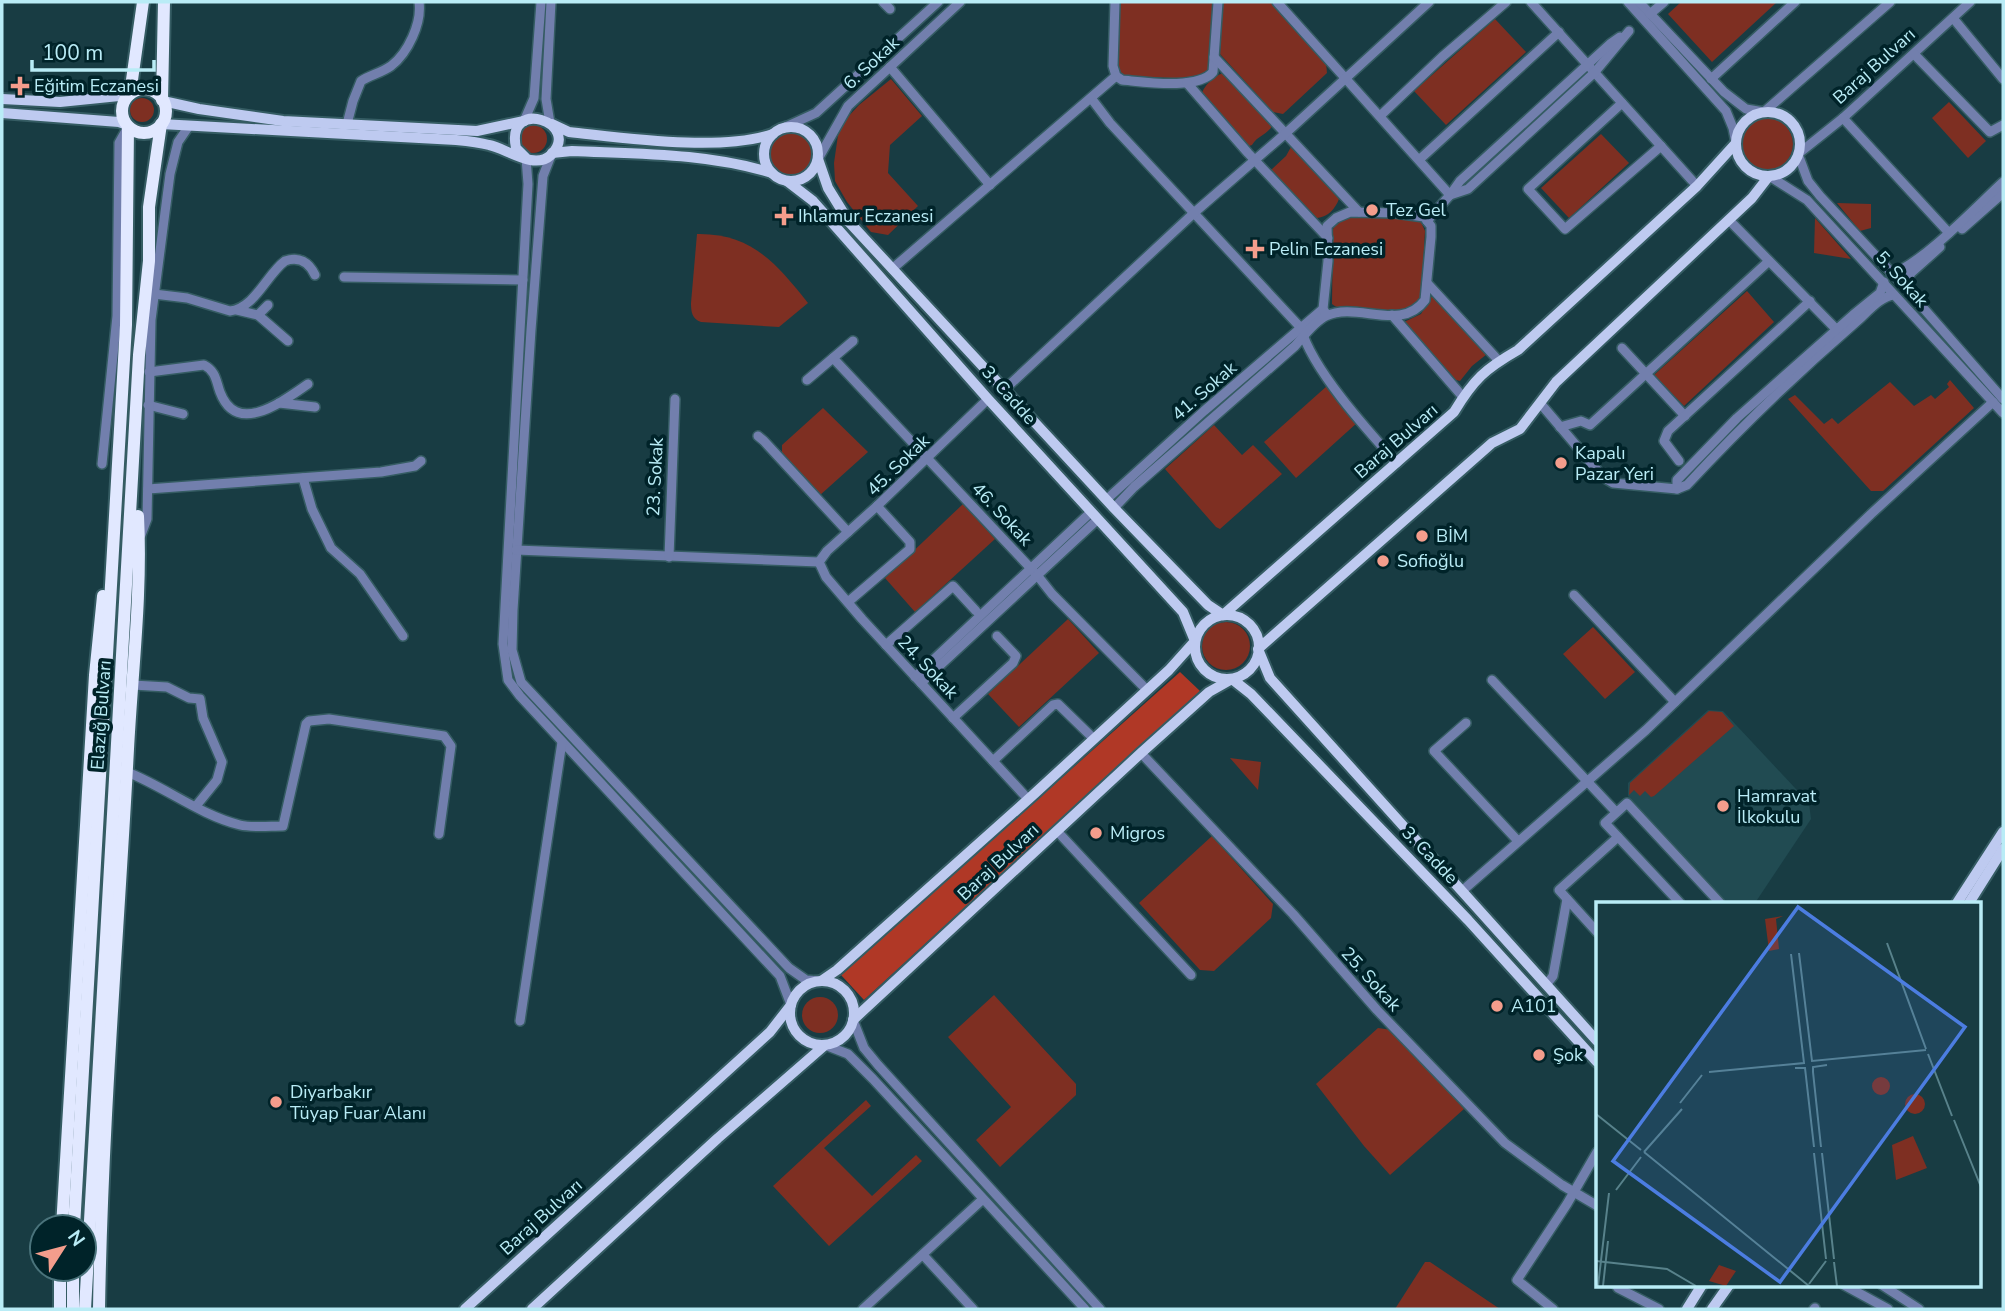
<svg xmlns="http://www.w3.org/2000/svg" width="2005" height="1311" viewBox="0 0 2005 1311" font-family="'Nunito Sans',sans-serif">
<style>
.built{fill:#214b52}
.green{fill:#7e2f22}
.forest{fill:#b03826}
.lines{fill:none;stroke-linecap:round;stroke-linejoin:round}
.minor-casing{stroke:#355c63;stroke-width:12}
.major-casing{stroke:#355c63;stroke-width:14}
.highway-casing{stroke:#355c63;stroke-width:16}
.minor{stroke:#727fad;stroke-width:9}
.major{stroke:#becaf0;stroke-width:10}
.highway{stroke:#e1e8ff;stroke-width:12}
.poi-dot{fill:#f49d8c;stroke:#002329;stroke-width:2.5}
.labels{text-anchor:middle;dominant-baseline:central;stroke-width:7;stroke-linejoin:round;paint-order:stroke}
.street-label{font-size:18px;fill:#b9ecf6;stroke:#002329}
.poi-label{font-size:18px;fill:#b9ecf6;stroke:#002329;text-anchor:start}
.inset-road{fill:none;stroke:#58828b;stroke-width:2}
.view{fill:#4c7de1;fill-opacity:0.15;stroke:#4c7de1;stroke-width:3.5}
.inset-edge{fill:none;stroke:#b9ecf6;stroke-width:3.5}
</style>
<rect width="100%" height="100%" fill="#183c43"/>
<polygon class="built" points="1708,710 1723,711 1809,803 1811,819 1755,903 1725,903 1628,796 1628,783"/>
<g class="green">
<polygon points="1120,2 1213,2 1208,71 1197,79 1121,76 1116,68"/>
<polygon points="1271,2 1326,63 1327,73 1283,114 1273,112 1220,54 1222,3"/>
<polygon points="1681,2 1777,2 1712,62 1668,14"/>
<polygon points="1495,19 1526,52 1446,125 1414,91"/>
<path d="M1223 73 1272 126C1268 134 1257 136 1252 145L1249 146 1202 94C1203 86 1216 75 1223 73Z"/>
<polygon points="891,79 922,116 890,145 888,173 918,206 888,235 871,232 847,202 835,181 834,163 838,135 846,119 859,105"/>
<circle cx="142" cy="110" r="12"/>
<polygon points="1949,102 1986,141 1968,158 1932,118"/>
<circle cx="1767" cy="144" r="26"/>
<circle cx="533" cy="139" r="14"/>
<circle cx="791" cy="154" r="21"/>
<polygon points="1601,134 1629,163 1569,218 1541,188"/>
<path d="M1291 147 1339 199C1335 209 1328 217 1317 218L1271 170 1286 156Z"/>
<polygon points="1837,203 1871,204 1871,228 1860,231"/>
<path d="M1347 216 1409 218 1421 222 1425 231 1421 300 1406 310C1389 310 1344 315 1332 304L1333 229 1337 223Z"/>
<polygon points="1815,218 1851,259 1814,253"/>
<path d="M697 234C751 233 776 263 808 303L779 327 701 322C692 319 691 312 691 303Z"/>
<polygon points="1747,291 1774,322 1684,406 1654,375"/>
<polygon points="1431,297 1435,297 1487,354 1472,366 1460,381 1456,380 1404,322 1421,314"/>
<polygon points="1950,380 1974,408 1883,491 1871,491 1788,399 1795,395 1824,424 1832,418 1838,424 1890,382 1914,406 1931,395 1935,399 1949,387 1947,384"/>
<polygon points="1327,386 1358,422 1296,478 1264,442"/>
<polygon points="823,408 868,452 819,496 782,454 782,445"/>
<polygon points="1214,425 1242,455 1253,445 1282,474 1220,529 1216,527 1165,469"/>
<polygon points="963,504 995,539 915,612 885,578"/>
<polygon points="1068,619 1099,653 1019,727 988,694"/>
<circle cx="1226" cy="646" r="24"/>
<polygon points="1593,627 1635,672 1605,699 1563,654"/>
<polygon points="1709,711 1722,712 1734,726 1654,796 1651,797 1645,791 1640,796 1634,790 1629,795 1630,783"/>
<polygon points="1230,758 1261,762 1258,790"/>
<polygon points="1212,836 1273,904 1271,918 1214,971 1200,970 1139,903"/>
<polygon points="994,995 1076,1084 1076,1095 1000,1167 976,1140 1011,1107 948,1037"/>
<circle cx="820" cy="1015" r="18"/>
<polygon points="1378,1028 1392,1030 1464,1109 1390,1175 1364,1146 1316,1084"/>
<polygon points="866,1100 871,1106 824,1148 872,1196 916,1155 922,1161 829,1246 773,1186"/>
<polygon points="1425,1262 1430,1262 1500,1309 1395,1309"/>
</g>
<polygon class="forest" points="1180,672 1200,691 864,1000 841,975"/>
<g class="lines">
<g class="minor-casing">
<g id="minor">
<polyline points="883,2 890,9"/>
<path d="M1115 2 1113 66 1116 76 1122 80C1145 82 1198 90 1213 72L1218 2"/>
<polyline points="1277,2 1450,195 1427,221"/>
<polyline points="1531,2 1697,186"/>
<polyline points="1628,2 1726,111 1733,128 1736,143"/>
<polyline points="1639,2 1724,92 1746,109 1764,112 1890,2"/>
<polyline points="1970,2 1843,118 1798,154 1808,181 1820,196 1904,286 2003,399"/>
<polyline points="1650,14 1664,2"/>
<polyline points="1953,18 2003,79"/>
<polyline points="1914,54 1990,132 2003,125"/>
<polyline points="1214,57 1359,212"/>
<polyline points="890,67 990,185"/>
<polyline points="1711,79 1795,2"/>
<polyline points="1187,83 1248,153 1328,238"/>
<path d="M1091 98 1110 123 1301 328C1311 368 1368 431 1397 463"/>
<polyline points="1622,103 1528,189 1565,229 1661,146"/>
<polyline points="1380,116 1442,57 1506,2"/>
<polyline points="1843,118 1949,233"/>
<polyline points="524,121 534,98 541,2"/>
<polyline points="550,123 546,99 551,2"/>
<path d="M347 124 353 101 361 81C370 75 381 73 391 66 408 53 422 23 419 2"/>
<polyline points="781,129 816,113 938,2"/>
<polyline points="552,153 543,176 531,330 513,610 512,650 521,682 789,968 806,980 821,981"/>
<polyline points="526,158 528,184 503,644 508,680 520,696 780,976 791,1005"/>
<polyline points="818,159 848,106 960,2"/>
<polyline points="1420,159 1559,32"/>
<polyline points="1769,176 1807,200 2003,413"/>
<polyline points="1450,195 1468,189 1595,72 1629,31"/>
<polyline points="1450,195 1460,181 1610,44 1620,37"/>
<polyline points="1729,220 1836,329"/>
<polyline points="1962,229 2003,193"/>
<polyline points="892,269 1116,76"/>
<path d="M1891 274C1922 264 1977 206 2003 182"/>
<polyline points="344,277 523,280"/>
<polyline points="1427,283 1499,361"/>
<polyline points="1904,286 1911,273 1940,247"/>
<path d="M154 294 187 298 230 311C255 308 267 274 285 261 299 256 309 262 315 275"/>
<polyline points="237,310 258,315 288,341"/>
<polyline points="258,315 268,305"/>
<polyline points="1392,315 1463,397"/>
<polyline points="1622,348 1685,416"/>
<polyline points="833,358 1037,575 1052,594 1147,690"/>
<path d="M149 372 204 365C216 371 216 381 220 392 237 437 283 401 308 384"/>
<polyline points="807,380 853,341"/>
<polyline points="1005,389 1195,212 1286,133 1429,2"/>
<polyline points="988,399 877,506 827,551 819,562 826,577 862,619 1028,799"/>
<polyline points="279,403 315,407"/>
<path d="M1540 403 1603 477 1613 483 1677 489 1687 485C1740 428 1796 374 1855 323 1866 314 1880 296 1894 295"/>
<polyline points="148,405 183,414"/>
<polyline points="1560,427 1581,421 1590,425 1769,261"/>
<polyline points="758,436 764,441 848,532"/>
<polyline points="1679,461 1664,441 1668,431 1810,301"/>
<polyline points="102,464 117,316 119,143 128,127"/>
<polyline points="303,478 312,509 331,548 360,574 403,636"/>
<polyline points="148,489 381,472 415,466 421,461"/>
<polyline points="1677,489 1677,480 1737,418 1853,315 1880,293 1884,282"/>
<polyline points="1107,499 1204,411 1323,309"/>
<path d="M1114 508 1134 487 1295 346C1304 336 1314 322 1326 316 1357 301 1401 333 1425 300L1431 237V226L1424 217 1395 213 1350 212 1336 218 1327 226 1328 261 1323 309 1327 315"/>
<polyline points="141,535 147,519 151,320 170,174 178,142 189,126"/>
<polyline points="516,550 819,562"/>
<polyline points="669,557 675,399"/>
<polyline points="1574,595 1675,702"/>
<polyline points="848,602 910,549 910,542 877,506"/>
<polyline points="886,645 953,586 976,611"/>
<polyline points="915,677 1091,512"/>
<polyline points="1492,680 1616,812"/>
<polyline points="921,683 1098,519"/>
<polyline points="133,685 167,687 189,698 200,699 203,718 222,762 217,780 196,806"/>
<polyline points="953,718 1013,663 1016,656 997,636"/>
<polyline points="1466,723 1434,751 1518,841"/>
<polyline points="1141,753 1293,914 1377,1010 1505,1143 1562,1185 1596,1205"/>
<polyline points="993,761 1053,705 1058,704 1094,739"/>
<path d="M127 772C165 787 200 815 240 825 253 828 270 826 283 826L306 724 309 721 329 719 444 736 451 746 439 834"/>
<polyline points="1057,831 1191,975"/>
<polyline points="1462,891 1646,730 1871,514 1993,402"/>
<polyline points="1680,903 1605,823 1627,803 1720,903"/>
<polyline points="1597,932 1559,890 1618,837"/>
<polyline points="1546,985 1553,976 1567,899"/>
<polyline points="853,1020 864,1048 878,1065 1100,1309"/>
<polyline points="520,1021 562,742"/>
<polyline points="825,1045 848,1054 873,1079 1085,1309"/>
<polyline points="923,1255 973,1309"/>
<polyline points="1616,1285 1618,1288 1659,1309"/>
<polyline points="1844,1285 1888,1309"/>
<polyline points="1882,1285 1919,1309"/>
<polyline points="863,1309 983,1199"/>
<polyline points="1553,1309 1517,1280 1567,1204 1597,1152"/>
<polyline points="1814,1309 1815,1308"/>
</g>
</g>
<g class="major-casing">
<g id="major">
<polyline points="2,99 60,102 129,95"/>
<polyline points="163,101 199,109 283,121 477,131 524,121"/>
<circle cx="1768" cy="144" r="32"/>
<polyline points="2,113 119,122 127,125"/>
<path d="M161 124 456 140C467 141 478 142 489 145 506 148 534 171 551 155 583 123 505 96 516 148L526 158"/>
<path d="M552 124 569 132C626 138 720 152 773 134"/>
<circle cx="791" cy="154" r="27"/>
<path d="M552 153 572 151C639 154 707 153 772 173"/>
<path d="M818 159 828 188 849 222 1114 508 1208 605 1223 615 1454 412C1474 379 1485 369 1518 350L1697 186 1736 143"/>
<polyline points="787,181 813,201 988,399 1183,612 1195,641 1169,670 1033,795 837,970 821,981"/>
<circle cx="1227" cy="647" r="32"/>
<polyline points="1957,903 2003,832"/>
<polyline points="1969,903 2003,849"/>
<circle cx="822" cy="1013" r="32"/>
<polyline points="853,1020 1141,753 1209,692 1232,679 1251,694 1468,920 1597,1062"/>
<polyline points="1597,1041 1270,678 1258,649 1492,443 1520,429 1556,382 1752,198 1769,176"/>
<polyline points="465,1309 770,1032 791,1005"/>
<polyline points="532,1309 718,1138 825,1045"/>
<polyline points="1687,1309 1702,1285"/>
<polyline points="1712,1309 1729,1285"/>
</g>
</g>
<g class="highway-casing">
<g id="highway">
<circle cx="144" cy="111" r="22"/>
<polyline points="130,94 143,2"/>
<polyline points="162,100 164,2"/>
<polyline points="62,1227 95,675 103,596"/>
<polyline points="74,1227 126,325 128,127"/>
<polyline points="60,1309 60,1269"/>
<polyline points="73,1309 73,1269"/>
<polyline points="85,1309 139,355 149,261 149,207 161,124"/>
<path d="M99 1309C102 1122 118 936 128 749 132 672 142 594 138 516"/>
</g>
</g>
<use href="#minor" class="minor"/>
<use href="#major" class="major"/>
<use href="#highway" class="highway"/>
</g>
<g class="poi-dot">
<path d="M16.5 75.5h7v7h7v7h-7v7h-7v-7h-7v-7h7z"/>
<circle cx="1372" cy="210" r="7"/>
<path d="M780.5 205.5h7v7h7v7h-7v7h-7v-7h-7v-7h7z"/>
<path d="M1251.5 238.5h7v7h7v7h-7v7h-7v-7h-7v-7h7z"/>
<circle cx="1561" cy="463" r="7"/>
<circle cx="1422" cy="536" r="7"/>
<circle cx="1383" cy="561" r="7"/>
<circle cx="1723" cy="806" r="7"/>
<circle cx="1096" cy="833" r="7"/>
<circle cx="1497" cy="1006" r="7"/>
<circle cx="1539" cy="1055" r="7"/>
<circle cx="276" cy="1102" r="7"/>
</g>
<g class="labels">
<g class="street-label">
<text transform="translate(871 63) rotate(-43)">6. Sokak</text>
<text transform="translate(1874 66) rotate(-42)">Baraj Bulvarı</text>
<text transform="translate(1902 279) rotate(48)">5. Sokak</text>
<text transform="translate(1204 391) rotate(-41)">41. Sokak</text>
<text transform="translate(1009 395) rotate(48)">3. Cadde</text>
<text transform="translate(1396 441) rotate(-41)">Baraj Bulvarı</text>
<text transform="translate(898 465) rotate(-44)">45. Sokak</text>
<text transform="translate(655 477) rotate(-87)">23. Sokak</text>
<text transform="translate(1002 514) rotate(47)">46. Sokak</text>
<text transform="translate(928 667) rotate(47)">24. Sokak</text>
<text transform="translate(101 715) rotate(-86)">Elazığ Bulvarı</text>
<text transform="translate(1430 855) rotate(46)">3. Cadde</text>
<text transform="translate(998 862) rotate(-43)">Baraj Bulvarı</text>
<text transform="translate(1371 979) rotate(48)">25. Sokak</text>
<text transform="translate(541 1217) rotate(-42)">Baraj Bulvarı</text>
</g>
<g class="poi-label">
<text x="34" y="86">Eğitim Eczanesi</text>
<text x="1386" y="210">Tez Gel</text>
<text x="798" y="216">Ihlamur Eczanesi</text>
<text x="1269" y="249">Pelin Eczanesi</text>
<text x="1575" y="453">Kapalı<tspan x="1575" dy="21">Pazar Yeri</tspan></text>
<text x="1436" y="536">BİM</text>
<text x="1397" y="561">Sofioğlu</text>
<text x="1737" y="796">Hamravat<tspan x="1737" dy="21">İlkokulu</tspan></text>
<text x="1110" y="833">Migros</text>
<text x="1511" y="1006">A101</text>
<text x="1553" y="1055">Şok</text>
<text x="290" y="1092">Diyarbakır<tspan x="290" dy="21">Tüyap Fuar Alanı</tspan></text>
</g>
</g>
<g transform="translate(1596 902)">
<rect width="385" height="385" fill="#183c43"/>
<path d="M187 14 180 17 183 47 173 49 169 17ZM276 184a9 9 0 1 1 18 0a9 9 0 1 1-18 0ZM309 202a10 10 0 1 1 20 0a10 10 0 1 1-20 0ZM317 234 331 266 300 278 296 243ZM123 363 140 369 130 384 113 379Z" fill="#7e2f22"/>
<path class="inset-road" d="M291 41 330 147M203 51 216 159 330 148M332 152 356 214M199 166H209L218 245M113 170 208 161 195 52M84 201 106 173M0 212 45 248M358 218 385 285M225 245 217 170V165L231 163M48 250 86 207M48 250 213 384M218 251 230 357M226 251 238 357M20 288 45 255M0 359 71 367 100 384M238 360 241 384M213 382 230 359M2 384 13 291M7 384 12 339"/>
<path class="view" d="M202 5 369 125 184 380 17 259Z"/>
<rect width="385" height="385" class="inset-edge"/>
</g>
<rect width="2005" height="1311" fill="none" stroke="#b9ecf6" stroke-width="7"/>
<g transform="translate(63 1248) rotate(54)"><circle r="33" fill="#002329" stroke="#4a737b" stroke-width="2"/>
<path d="M0-5L12 26L0 18L-12 26Z" fill="#f49d8c"/>
<text y="-10" font-size="19" font-weight="bold" text-anchor="middle" fill="#b9ecf6">N</text>
</g>
<path d="M32 60v10h122v-10" fill="none" stroke="#b9ecf6" stroke-width="3.5"/>
<text x="42" y="60" font-size="21" fill="#b9ecf6" stroke="#002329" stroke-width="5" paint-order="stroke">100 m</text>
</svg>
